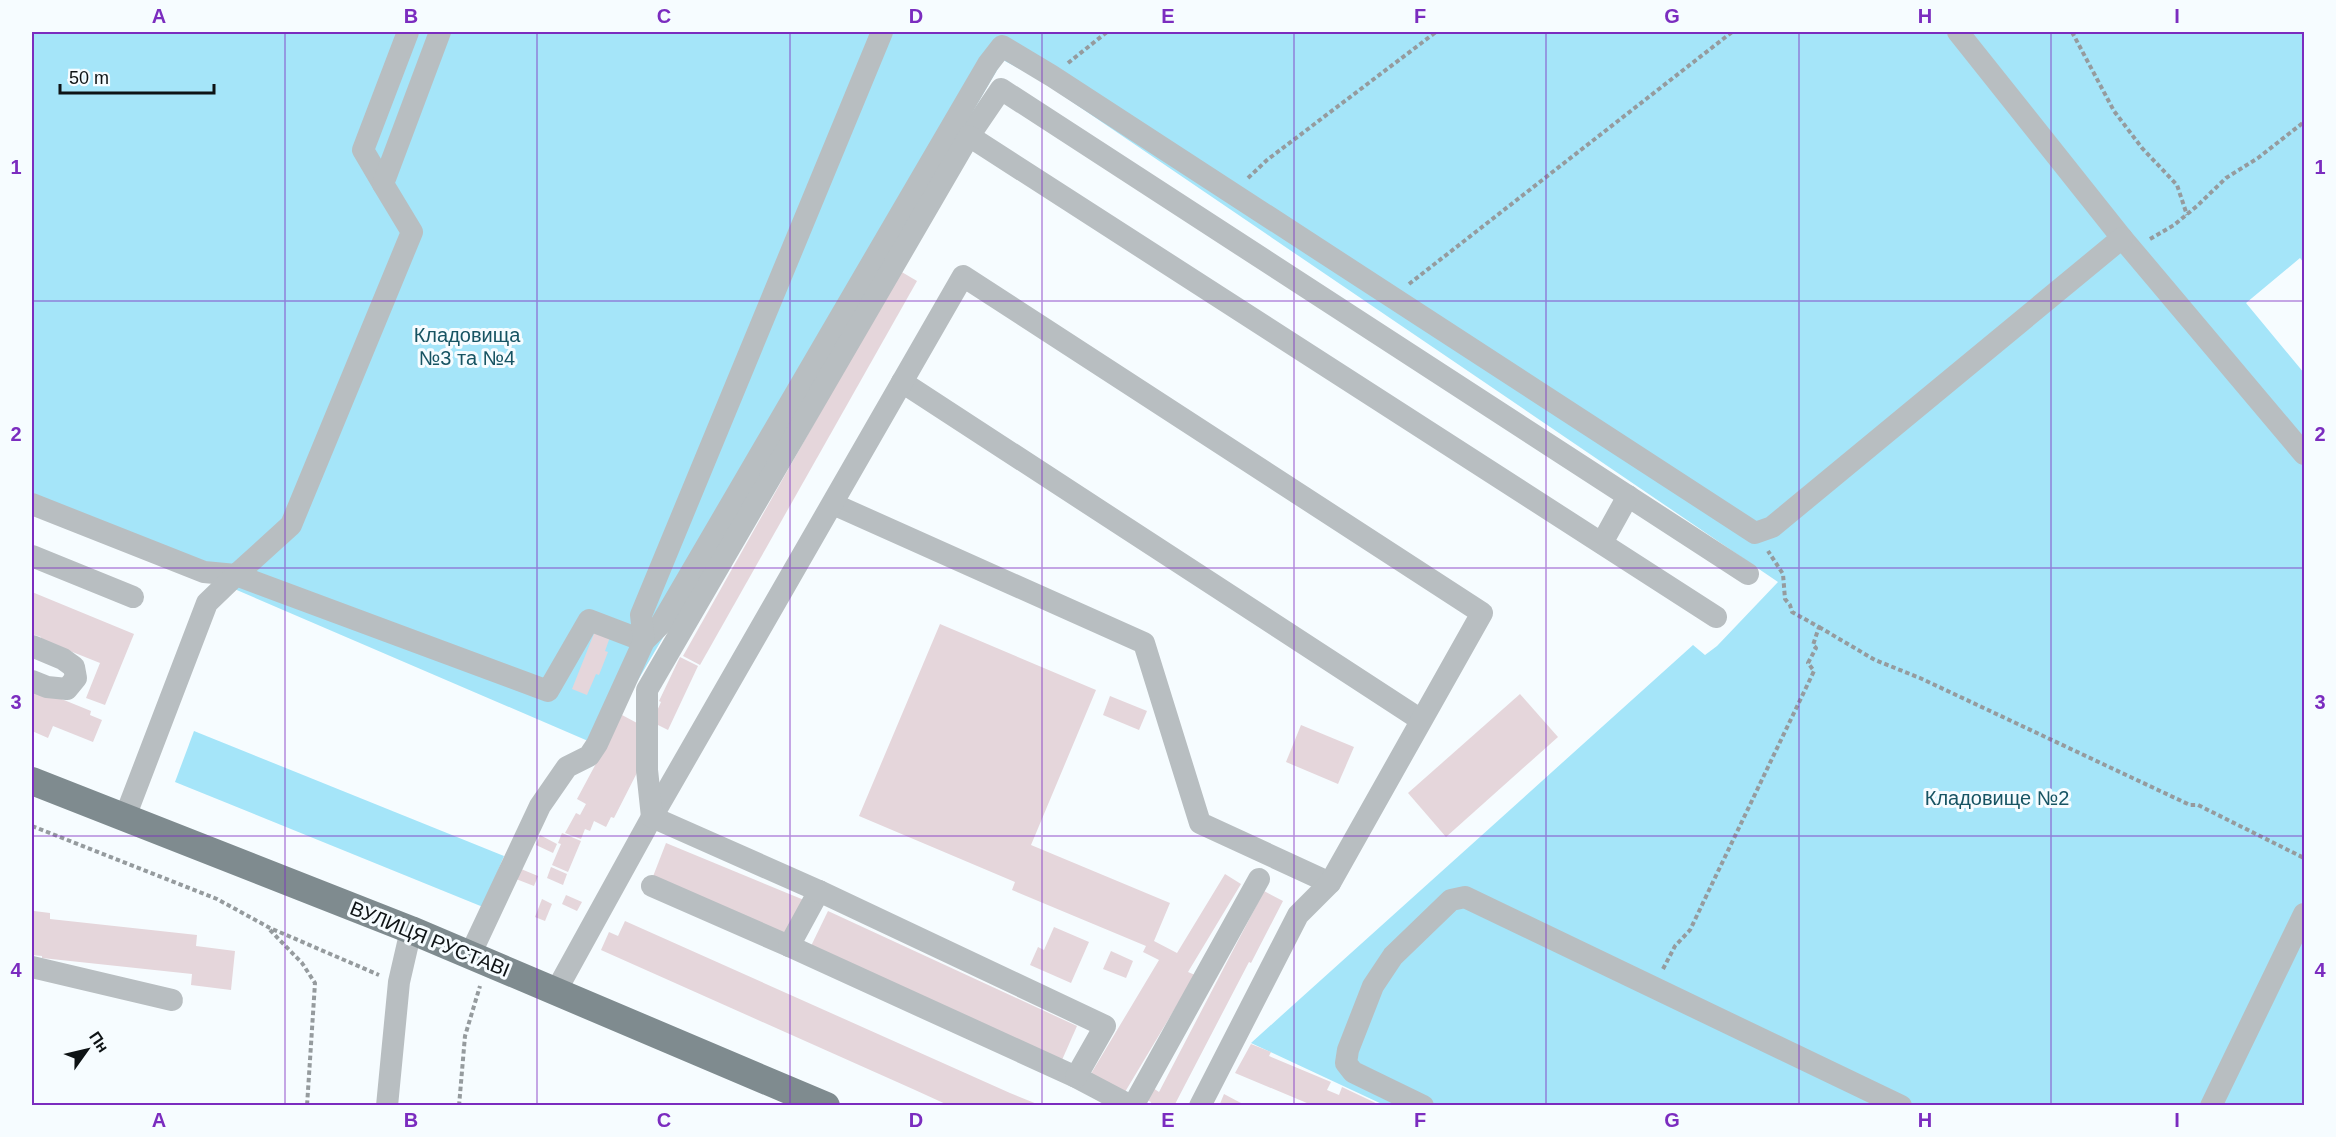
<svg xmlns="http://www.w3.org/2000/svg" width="2336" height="1137" viewBox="0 0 2336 1137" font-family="Helvetica,sans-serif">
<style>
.green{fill:#a5e5f9}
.building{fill:#e5d6db}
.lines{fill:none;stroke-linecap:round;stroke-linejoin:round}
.path{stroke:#959b9e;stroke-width:4;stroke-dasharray:4.5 3;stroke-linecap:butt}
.minor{stroke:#b8bec1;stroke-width:22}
.major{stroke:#7f8b8f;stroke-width:28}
.grid{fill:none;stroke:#7b2cbf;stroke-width:1.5;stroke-opacity:0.55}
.labels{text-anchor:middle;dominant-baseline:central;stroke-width:6;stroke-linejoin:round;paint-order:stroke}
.park-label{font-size:20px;fill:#175463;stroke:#f6fcff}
.street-label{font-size:20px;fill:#0e1315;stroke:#f6fcff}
.neatline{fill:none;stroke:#7b2cbf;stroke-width:2}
.grid-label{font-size:20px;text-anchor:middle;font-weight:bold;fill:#7b2cbf}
</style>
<rect width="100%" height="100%" fill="#f6fcff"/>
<g class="green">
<polygon points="32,32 2304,32 2304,263 2300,258 2246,303 2304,373 2304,1105 1384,1105 1251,1043 1693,645 1705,655 1717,646 1778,582 1040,80 1003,60 618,714 602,747 32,502"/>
<polygon points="194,731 504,856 483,907 175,782"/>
</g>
<g class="building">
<polygon points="900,271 917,281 700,665 683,656"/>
<polygon points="32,592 134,634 105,705 86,698 100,663 40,639 41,637 32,634"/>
<polygon points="940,624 1096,690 1031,845 1170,903 1154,941 1177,953 1225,874 1241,884 1188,972 1195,975 1122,1097 1089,1077 1159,960 1143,952 1146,946 1012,890 1015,882 859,816"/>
<polygon points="595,631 610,637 605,651 608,652 599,675 596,674 587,695 572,689"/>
<polygon points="680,657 698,666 668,730 652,722 661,702 659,701"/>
<polygon points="32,687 91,711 90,715 102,720 93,742 53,726 48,738 32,731"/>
<polygon points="1520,694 1558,737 1446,837 1408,793"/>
<polygon points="1110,696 1147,711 1139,730 1103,715"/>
<polygon points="622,715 637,723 644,759 614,818 611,817 606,827 594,821 590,831 585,829 581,839 565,833 576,813 580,815 586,804 577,799"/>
<polygon points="1301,725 1354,747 1338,784 1286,762"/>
<polygon points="562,833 581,841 568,872 552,865 561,844 558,843"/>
<polygon points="540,835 557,844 553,853 536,845"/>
<polygon points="666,843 804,900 789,936 652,879"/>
<polygon points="551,867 567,874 563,885 547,878"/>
<polygon points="521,869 538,876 534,886 516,879"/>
<polygon points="1264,891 1283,901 1251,963 1249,962 1174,1106 1150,1106 1151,1102 1147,1100 1153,1088 1159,1092"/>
<polygon points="566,895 582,902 577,911 562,904"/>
<polygon points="542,899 552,904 545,921 535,917"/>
<polygon points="34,911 50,913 50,919 197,935 196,946 235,951 231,990 191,985 192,974 42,958 42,956 32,955"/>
<polygon points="828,911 1077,1026 1062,1060 811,946"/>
<polygon points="625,921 1010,1093 1042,1106 950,1106 915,1090 601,950 609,932 618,936"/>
<polygon points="1054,927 1089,942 1071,983 1030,965 1038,947 1044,950"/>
<polygon points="1111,951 1133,961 1126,978 1103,969"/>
<polygon points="1251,1044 1271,1052 1269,1056 1331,1082 1327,1090 1339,1095 1342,1087 1382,1106 1314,1106 1235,1073"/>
<polygon points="1224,1094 1239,1102 1248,1106 1219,1106"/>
</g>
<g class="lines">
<g class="path">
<polyline points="2072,32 2114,111 2142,148 2177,185 2187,215"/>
<polyline points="1068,63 1107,32"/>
<polyline points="1248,178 1267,160 1436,32"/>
<polyline points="2150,239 2174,225 2197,206 2226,178 2258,158 2304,122"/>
<polyline points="1409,284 1732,32"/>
<polyline points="1819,627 1875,660 1920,678 2190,805 2198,805 2304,858"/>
<polyline points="32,826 217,899 270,928 379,975"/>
<polyline points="270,930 302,963 315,983 307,1106"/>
<polyline points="1663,969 1675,946 1690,930 1814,671 1808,663 1816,648 1813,645 1819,627 1792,612 1790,605 1785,599 1783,574 1768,551"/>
<polyline points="459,1106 465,1036 480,986"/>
</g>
<g class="minor">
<polyline points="1958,32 2122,238 2304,454"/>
<polyline points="969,136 1001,89 1748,574"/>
<polyline points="383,184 363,150 408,32"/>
<polyline points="902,382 1421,720"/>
<polyline points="32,504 204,572 236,575 291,525 412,232 383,184 440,32"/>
<polyline points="833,504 1144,643 1200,823 1330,883"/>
<polyline points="1602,543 1628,496"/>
<polyline points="32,556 133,597"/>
<polyline points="32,646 63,659 74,667 76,678 67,689 47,687 32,681"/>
<polyline points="125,817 207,603 236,575 548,691 589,620 644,641 661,624 988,64 1002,46 1052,76 1755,533 1772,527 2122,238"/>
<polyline points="652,886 789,946 1076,1077 1131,1106"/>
<polyline points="789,946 819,891"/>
<polyline points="470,955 540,806 567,767 589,756 597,744 644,641 641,615 882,32"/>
<polyline points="32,967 172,1000"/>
<polyline points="556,991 652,817 963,276 1482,613 1330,883 1298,915 1200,1106"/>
<polyline points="1076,1077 1105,1026 819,891 652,817 647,770 647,690 969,136 1716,617"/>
<polyline points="387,1106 399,982 411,930"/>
<polyline points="1133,1106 1259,879"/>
<polyline points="1423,1106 1353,1072 1346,1063 1348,1050 1373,986 1393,956 1451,900 1465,897 1901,1106"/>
<polyline points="2211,1106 2304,914"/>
</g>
<polyline class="major" points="32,781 411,930 826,1106"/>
</g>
<path class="grid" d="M285 32V1106M537 32V1106M790 32V1106M1042 32V1106M1294 32V1106M1546 32V1106M1799 32V1106M2051 32V1106M32 301H2304M32 568H2304M32 836H2304"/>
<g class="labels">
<g class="park-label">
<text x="467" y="335">Кладовища<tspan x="467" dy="23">№3 та №4</tspan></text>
<text x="1997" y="798">Кладовище №2</text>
</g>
<g class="street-label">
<text transform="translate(430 939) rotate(22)">ВУЛИЦЯ РУСТАВІ</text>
</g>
</g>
<rect width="2336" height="1137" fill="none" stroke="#f6fcff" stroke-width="66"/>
<g transform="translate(87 1050) rotate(56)" stroke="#f6fcff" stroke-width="4.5" paint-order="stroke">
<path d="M0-4.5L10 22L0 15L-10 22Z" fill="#0e1315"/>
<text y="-9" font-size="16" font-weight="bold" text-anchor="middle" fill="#0e1315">Пн</text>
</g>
<path d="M60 84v9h154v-9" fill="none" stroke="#0e1315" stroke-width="3"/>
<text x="69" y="84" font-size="18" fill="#0e1315" stroke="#f6fcff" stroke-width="4.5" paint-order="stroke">50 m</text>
<rect x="33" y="33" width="2270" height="1071" class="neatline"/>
<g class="grid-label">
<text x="159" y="23">A</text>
<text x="411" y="23">B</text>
<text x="664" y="23">C</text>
<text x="916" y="23">D</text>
<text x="1168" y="23">E</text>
<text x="1420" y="23">F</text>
<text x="1672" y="23">G</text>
<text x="1925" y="23">H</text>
<text x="2177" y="23">I</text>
<text x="16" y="174">1</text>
<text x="2320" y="174">1</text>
<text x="16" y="441">2</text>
<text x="2320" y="441">2</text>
<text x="16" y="709">3</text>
<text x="2320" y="709">3</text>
<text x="16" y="977">4</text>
<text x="2320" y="977">4</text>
<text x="159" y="1127">A</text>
<text x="411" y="1127">B</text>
<text x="664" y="1127">C</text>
<text x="916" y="1127">D</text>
<text x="1168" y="1127">E</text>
<text x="1420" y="1127">F</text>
<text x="1672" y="1127">G</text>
<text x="1925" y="1127">H</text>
<text x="2177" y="1127">I</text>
</g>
</svg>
